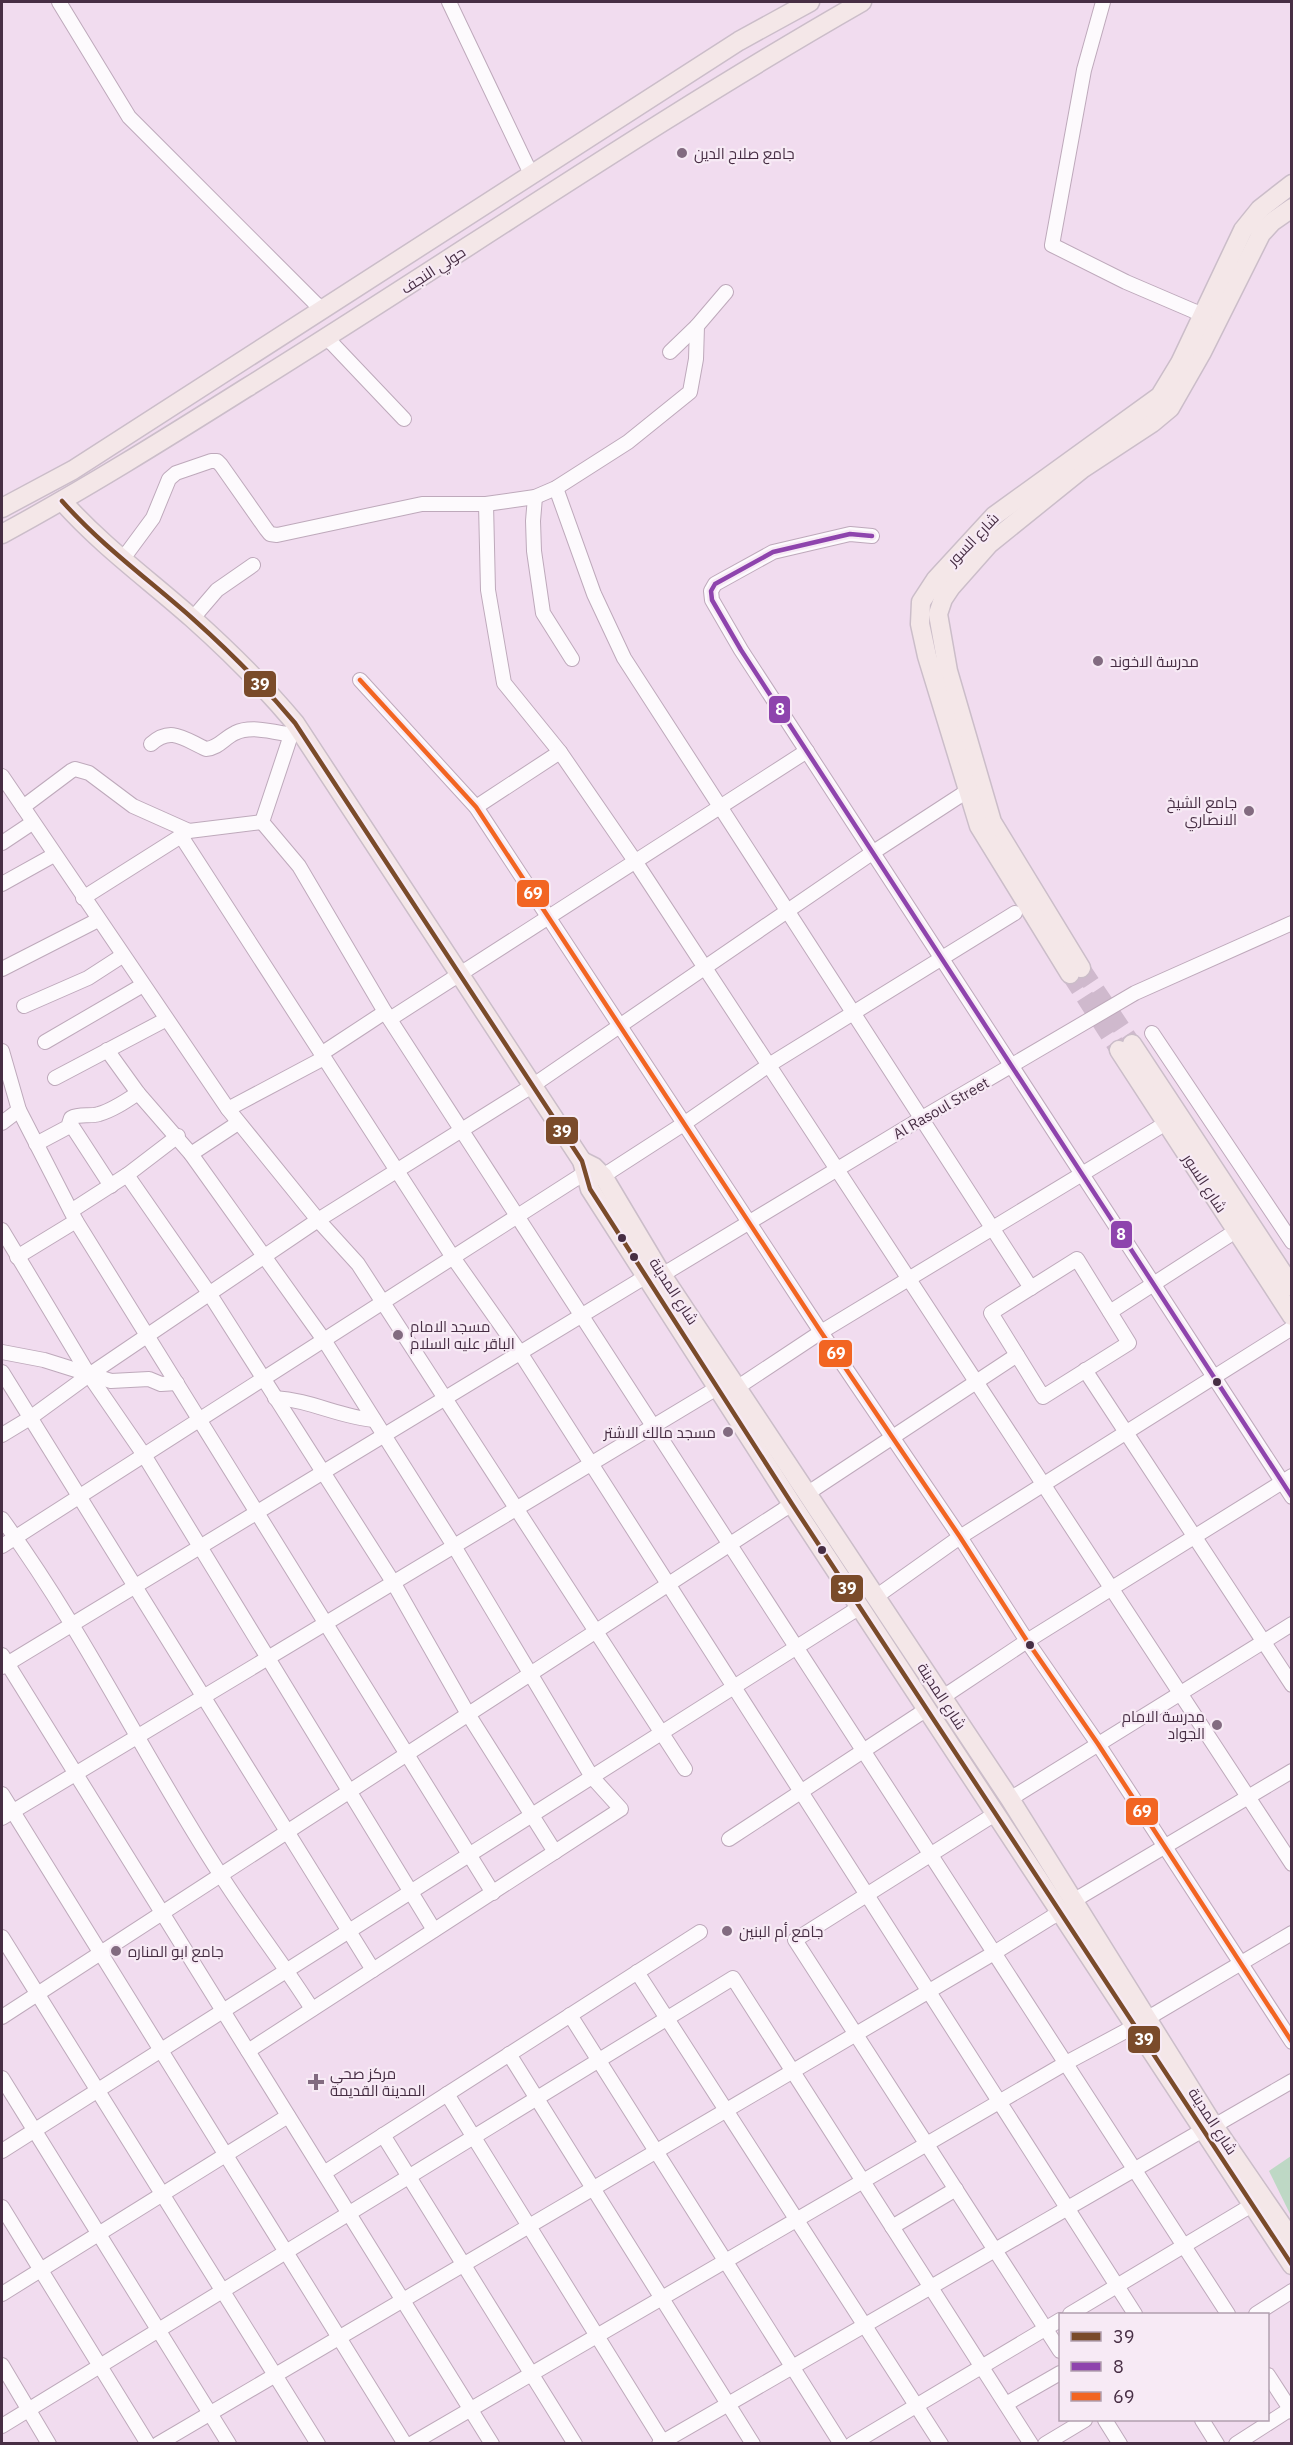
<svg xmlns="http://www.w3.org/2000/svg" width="1293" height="2445" viewBox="0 0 1293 2445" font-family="'IBM Plex Sans',Cairo,sans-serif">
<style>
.pitch{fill:#bed8c5}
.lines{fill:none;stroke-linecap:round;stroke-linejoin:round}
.major-tunnel{stroke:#cfb9cd;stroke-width:18;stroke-dasharray:18 9;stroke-linecap:butt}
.minor-casing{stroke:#bea9bb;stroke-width:16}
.major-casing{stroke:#cbbdc9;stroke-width:21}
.minor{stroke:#fdfafd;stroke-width:14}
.major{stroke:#f4e7e8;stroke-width:18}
.bus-1-casing{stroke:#f7eaf5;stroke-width:9}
.bus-2-casing{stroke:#f7eaf5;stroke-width:9}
.bus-3-casing{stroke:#f7eaf5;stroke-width:9}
.bus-1{stroke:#7a4b2a;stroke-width:4.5}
.bus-2{stroke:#8e44ad;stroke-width:4.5}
.bus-3{stroke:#f26522;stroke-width:4.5}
.poi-dot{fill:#826b80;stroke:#f7eaf5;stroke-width:2}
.bus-dot{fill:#472e44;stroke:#f7eaf5;stroke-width:2}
.labels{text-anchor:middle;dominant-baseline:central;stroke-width:4.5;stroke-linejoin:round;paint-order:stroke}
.poi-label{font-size:15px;fill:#472e44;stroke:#f7eaf5;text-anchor:start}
.street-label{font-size:15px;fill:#472e44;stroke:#f7eaf5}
.line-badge{stroke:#f7eaf5;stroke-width:2}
.badge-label{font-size:16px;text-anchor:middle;font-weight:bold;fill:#fff}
</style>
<rect width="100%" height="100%" fill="#f1dcef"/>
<polygon class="pitch" points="1291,2156 1291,2216 1269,2171"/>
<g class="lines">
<g class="major-tunnel">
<polyline points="1081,968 1132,1044"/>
<polyline points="1070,974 1119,1050"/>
</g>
<g class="minor-casing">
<g id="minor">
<polyline points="59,2 129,117 322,310"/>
<polyline points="449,2 531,174"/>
<polyline points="1103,2 1084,70 1052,245 1126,282 1210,318"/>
<polyline points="327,338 404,419"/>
<polyline points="670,352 697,326"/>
<polyline points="556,488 594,594 624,658 1031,1288"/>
<polyline points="535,497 533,521 534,551 543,613 572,659"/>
<polyline points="486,504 488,590 504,683 560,752 635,861 1292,1864"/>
<polyline points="872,536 850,534 773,552 715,584 711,591 712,600 741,650 1292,1497"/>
<polyline points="122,560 153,518 169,479 176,473 211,461 217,461 221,465 266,529 270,534 277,535 422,504 486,504 535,497 556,488 628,442 690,392 696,359 697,326 726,292"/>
<polyline points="193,618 217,590 253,565"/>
<polyline points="360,680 476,807 821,1332 960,1537 1027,1641 1098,1744 1292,2042"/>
<polyline points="295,723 262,822 299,866 385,1012 1228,2314"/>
<path d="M151 744C171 726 184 739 206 749 219 748 224 738 235 733 251 725 274 732 292 735"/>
<polyline points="2,776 228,1109 318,1220 358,1264 685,1769"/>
<polyline points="23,807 71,771 75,769 89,773 133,806 189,831"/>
<polyline points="476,807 560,752"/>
<polyline points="181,836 452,1256 521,1354 1135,2314"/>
<polyline points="2,843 32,823"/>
<polyline points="2,884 54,855"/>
<polyline points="83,898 189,831 262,822"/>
<polyline points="2,969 98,920"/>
<polyline points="24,1006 88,978 122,956"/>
<polyline points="390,1019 807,751"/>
<polyline points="1152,1033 1292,1242"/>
<polyline points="45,1042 143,985"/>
<polyline points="107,1050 138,1093 191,1154 324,1340 454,1546 592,1777 621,1809 248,2051"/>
<polyline points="2,1051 19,1110 76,1221 493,1893"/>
<polyline points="321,1054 385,1012"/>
<polyline points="55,1078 165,1020"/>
<polyline points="228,1109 324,1058"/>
<polyline points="2,1123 19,1110"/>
<polyline points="70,1123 111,1186"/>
<path d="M36 1144 68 1127 71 1118C80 1113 90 1117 99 1114 113 1110 126 1101 138 1093"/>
<polyline points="191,1154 238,1123"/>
<polyline points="127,1175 209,1293 393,1582 468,1714 555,1852"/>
<polyline points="603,1176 685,1123 769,1065 1015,913"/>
<polyline points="71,1211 127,1175 178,1136"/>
<polyline points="2,1230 89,1375 144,1455 434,1930"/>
<polyline points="17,1257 76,1221"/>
<polygon points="1077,1259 1129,1343 1043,1397 991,1313"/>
<polyline points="662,1275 922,1118 1135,993 1292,923"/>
<polyline points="1110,1312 1228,1236"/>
<polyline points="2,1352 44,1360 111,1381 149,1379 161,1384 177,1383"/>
<polyline points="1085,1370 1292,1685"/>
<polyline points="2,1372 373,1970"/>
<polyline points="738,1387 821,1332 1158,1128"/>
<path d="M275 1398C311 1400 339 1417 374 1420"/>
<polyline points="2,1435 30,1418 89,1375 318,1220 532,1086 872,853 975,786"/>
<polyline points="808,1493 1017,1355"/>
<path d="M2 1519C84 1631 144 1757 220 1874 249 1920 283 1963 312 2009"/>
<polyline points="2,1546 591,1169"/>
<polyline points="877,1596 960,1537 1292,1328"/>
<polyline points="2,1655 492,2444"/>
<polyline points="2,1667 645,1277"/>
<polyline points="943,1697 1027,1641 1292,1476"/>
<polyline points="2,1794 405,2444"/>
<polyline points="1010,1799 1292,1624"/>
<polyline points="995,1814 795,1940 1060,2351"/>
<polyline points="2,1818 717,1388"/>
<polyline points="729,1839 927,1709"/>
<polyline points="1073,1901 1292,1771"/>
<polyline points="2,1937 318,2444"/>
<polyline points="637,1972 941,2444"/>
<polyline points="570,2015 841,2444"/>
<polyline points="2,2017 792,1504"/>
<polyline points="1148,2018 1292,1933"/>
<polyline points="509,2054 753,2444"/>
<polyline points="2,2078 229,2444"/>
<polyline points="447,2094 664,2444"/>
<polyline points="1214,2126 1292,2081"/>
<polyline points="383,2135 575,2444"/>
<polyline points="2,2151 860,1607"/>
<polyline points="324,2173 700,1932"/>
<polyline points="2,2207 148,2444"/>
<polyline points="892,2227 956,2189"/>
<polyline points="2,2294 288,2116"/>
<polyline points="1070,2314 1252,2205"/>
<polyline points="1256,2314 1292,2291"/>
<polyline points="2,2365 49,2444"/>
<polyline points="1268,2375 1292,2412"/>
<polyline points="1006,2404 1060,2373"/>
<polyline points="1105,2420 1120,2444"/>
<polyline points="1202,2420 1217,2444"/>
<polyline points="2,2426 733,1978 1031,2444"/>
<polyline points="158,2444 994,1953 1060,1912"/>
<polyline points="411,2444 1066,2063 1135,2026"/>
<polyline points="659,2444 1203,2130"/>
<polyline points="852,2444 1060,2320"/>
<polyline points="1045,2444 1085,2420"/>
<polyline points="1236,2444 1292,2408"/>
</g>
</g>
<g class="major-casing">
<g id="major">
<path d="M62 501C102 546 148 579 192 618 229 651 264 686 295 723L582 1161 590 1189 792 1504 1292 2265"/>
<polyline points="2,508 73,470 739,41 810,2"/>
<path d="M2 534C85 489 165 439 246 388 452 260 652 122 862 2"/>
<polyline points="1081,968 992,822 948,671 938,614 943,599 951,587 989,544 1082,469 1152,423 1170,408 1202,352 1261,234 1272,222 1292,208"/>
<polyline points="1070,974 979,826 927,656 920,624 921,602 936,579 994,516 1160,396 1180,363 1243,230 1260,209 1292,184"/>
<polyline points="1132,1044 1292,1287"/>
<polyline points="1119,1050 1292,1316"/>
<polyline points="582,1161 594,1167 603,1176 662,1275 1010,1799 1214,2126 1292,2240"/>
</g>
</g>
<use href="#minor" class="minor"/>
<use href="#major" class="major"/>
<g class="bus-1-casing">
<path id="bus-1" d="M62 501C102 546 148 579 192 618 229 651 264 686 295 723L582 1161 590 1189 792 1504 1292 2265"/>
</g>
<g class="bus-2-casing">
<polyline id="bus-2" points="872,536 850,534 773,552 715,584 711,591 712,600 741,650 1292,1497"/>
</g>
<g class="bus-3-casing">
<polyline id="bus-3" points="360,680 476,807 821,1332 960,1537 1027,1641 1098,1744 1292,2042"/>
</g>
<use href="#bus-1" class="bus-1"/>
<use href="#bus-2" class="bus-2"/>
<use href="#bus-3" class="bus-3"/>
</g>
<g class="poi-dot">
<circle cx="682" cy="153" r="6"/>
<circle cx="1098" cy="661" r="6"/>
<circle cx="1249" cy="811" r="6"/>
<circle cx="398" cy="1335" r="6"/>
<circle cx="728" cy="1432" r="6"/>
<circle cx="1217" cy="1725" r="6"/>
<circle cx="727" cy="1931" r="6"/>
<circle cx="116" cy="1951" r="6"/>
<path d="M313 2073h6v6h6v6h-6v6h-6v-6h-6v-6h6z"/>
</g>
<g class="bus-dot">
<circle cx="622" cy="1238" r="5"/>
<circle cx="634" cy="1257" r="5"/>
<circle cx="1217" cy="1382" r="5"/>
<circle cx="822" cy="1550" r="5"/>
<circle cx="1030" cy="1645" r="5"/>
</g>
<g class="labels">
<g class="poi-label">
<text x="694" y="153">جامع صلاح الدين</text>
<text x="1110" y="661">مدرسة الاخوند</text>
<text x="1237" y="802" text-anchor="end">جامع الشيخ<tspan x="1237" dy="17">الانصاري</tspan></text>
<text x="410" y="1326">مسجد الامام<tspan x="410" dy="17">الباقر عليه السلام</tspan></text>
<text x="716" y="1432" text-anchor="end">مسجد مالك الاشتر</text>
<text x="1205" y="1716" text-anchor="end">مدرسة الامام<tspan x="1205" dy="17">الجواد</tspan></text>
<text x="739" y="1931">جامع أم البنين</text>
<text x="128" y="1951">جامع ابو المناره</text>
<text x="330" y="2073">مركز صحي<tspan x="330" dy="17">المدينة القديمة</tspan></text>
</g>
<g class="street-label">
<text transform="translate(433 270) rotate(-33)">حولي النجف</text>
<text transform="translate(973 539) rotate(-46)">شارع السور</text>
<text transform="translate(941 1108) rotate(-30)">Al Rasoul Street</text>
<text transform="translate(1205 1183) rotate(57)">شارع السور</text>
<text transform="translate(674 1291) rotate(57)">شارع المدينة</text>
<text transform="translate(942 1696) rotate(57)">شارع المدينة</text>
<text transform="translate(1213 2121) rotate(57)">شارع المدينة</text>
</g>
</g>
<g class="line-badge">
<rect x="243" y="670" width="34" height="28" rx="6" fill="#7a4b2a"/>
<rect x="768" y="695" width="23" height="29" rx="6" fill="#8e44ad"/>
<rect x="516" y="879" width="34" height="29" rx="6" fill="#f26522"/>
<rect x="545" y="1116" width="34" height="29" rx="6" fill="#7a4b2a"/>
<rect x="1110" y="1220" width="23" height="29" rx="6" fill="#8e44ad"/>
<rect x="818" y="1339" width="35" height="29" rx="6" fill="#f26522"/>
<rect x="830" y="1574" width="34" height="29" rx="6" fill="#7a4b2a"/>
<rect x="1125" y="1797" width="34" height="29" rx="6" fill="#f26522"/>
<rect x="1127" y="2025" width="34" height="29" rx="6" fill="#7a4b2a"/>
</g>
<g class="badge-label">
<text x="260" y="690">39</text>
<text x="780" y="715">8</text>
<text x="533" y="899">69</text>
<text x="562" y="1137">39</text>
<text x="1121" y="1240">8</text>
<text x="836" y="1359">69</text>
<text x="847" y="1594">39</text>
<text x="1142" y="1817">69</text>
<text x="1144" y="2045">39</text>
</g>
<rect width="1293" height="2445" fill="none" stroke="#472e44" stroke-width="6"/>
<rect x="1059" y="2313" width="210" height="108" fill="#f7eaf5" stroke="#b19fae" stroke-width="1.5"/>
<rect x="1071" y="2332" width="30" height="9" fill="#7a4b2a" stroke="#b19fae" stroke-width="1.5"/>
<text x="1113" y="2343" font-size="18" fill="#472e44">39</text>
<rect x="1071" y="2362" width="30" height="9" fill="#8e44ad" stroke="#b19fae" stroke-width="1.5"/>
<text x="1113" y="2373" font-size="18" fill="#472e44">8</text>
<rect x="1071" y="2392" width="30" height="9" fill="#f26522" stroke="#b19fae" stroke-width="1.5"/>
<text x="1113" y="2403" font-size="18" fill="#472e44">69</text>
</svg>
